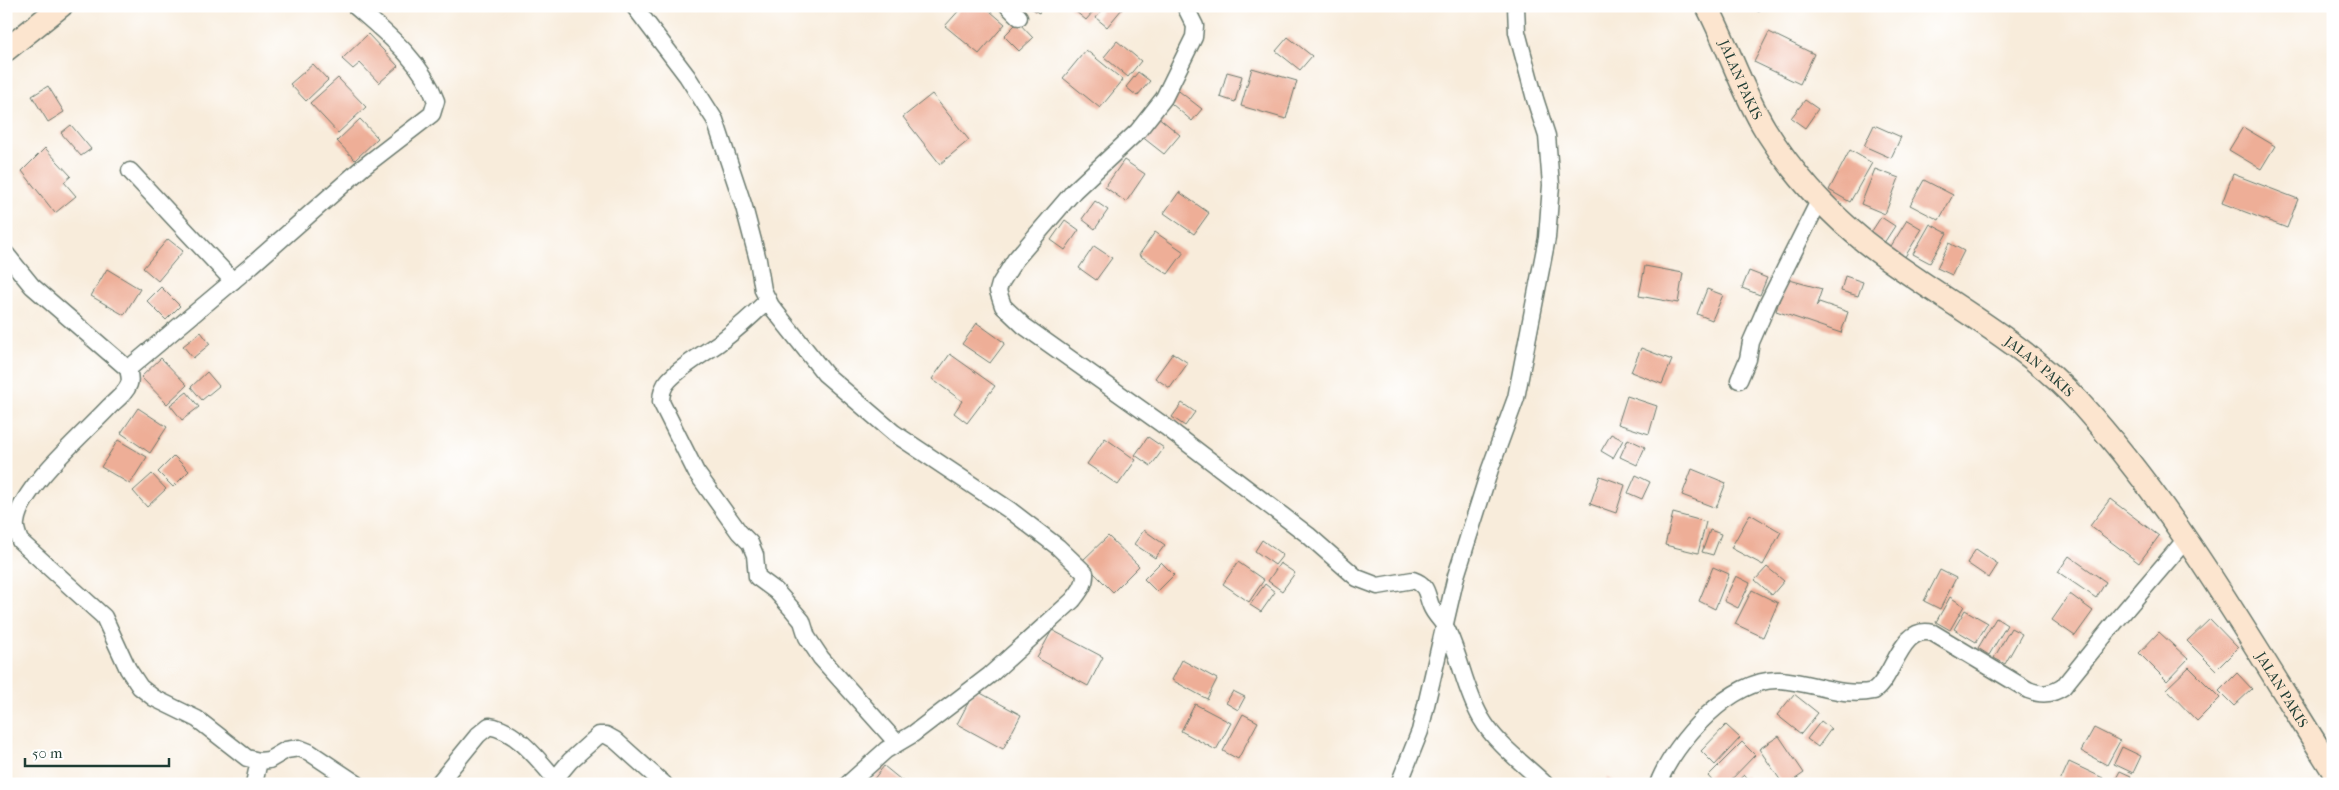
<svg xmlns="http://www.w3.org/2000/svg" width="2339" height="790" viewBox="0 0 2339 790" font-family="'IM FELL French Canon',serif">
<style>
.building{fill:#eeae97}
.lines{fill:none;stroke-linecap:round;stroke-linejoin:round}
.street-casing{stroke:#6b7a6e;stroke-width:19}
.secondary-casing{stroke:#6b7a6e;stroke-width:25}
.street{stroke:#fff;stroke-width:16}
.secondary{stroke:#fce5cf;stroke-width:22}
.labels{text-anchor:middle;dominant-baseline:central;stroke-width:5;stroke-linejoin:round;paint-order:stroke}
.street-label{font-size:14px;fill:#1f3d34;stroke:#fff}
</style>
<rect width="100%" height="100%" fill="#fff"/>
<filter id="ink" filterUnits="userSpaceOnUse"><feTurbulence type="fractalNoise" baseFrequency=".02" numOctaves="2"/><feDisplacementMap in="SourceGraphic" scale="10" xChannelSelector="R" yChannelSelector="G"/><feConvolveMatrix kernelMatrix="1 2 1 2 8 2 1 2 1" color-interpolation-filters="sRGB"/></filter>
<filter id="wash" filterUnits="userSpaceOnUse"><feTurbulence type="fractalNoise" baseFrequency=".0096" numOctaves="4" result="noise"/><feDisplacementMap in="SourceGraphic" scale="20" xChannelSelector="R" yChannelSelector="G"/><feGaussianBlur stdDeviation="1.12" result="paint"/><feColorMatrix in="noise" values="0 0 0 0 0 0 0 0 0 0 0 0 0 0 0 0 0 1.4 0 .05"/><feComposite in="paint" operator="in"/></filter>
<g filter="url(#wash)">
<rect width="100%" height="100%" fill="#f8ecdb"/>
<g id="blocks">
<g class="building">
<polygon points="963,6 984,6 1005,24 979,54 945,26"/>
<polygon points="1028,6 1043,6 1039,13"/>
<polygon points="1069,6 1098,6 1086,20"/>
<polygon points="1105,6 1119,6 1122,9 1107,27 1096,18"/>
<polygon points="1751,6 1763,6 1759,12"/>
<polygon points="1018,22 1033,38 1019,51 1004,36"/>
<polygon points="1769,32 1814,54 1800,84 1754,62"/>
<polygon points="368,34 398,66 379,83 360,63 353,69 342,59"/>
<polygon points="1288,37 1312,56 1300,70 1276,51"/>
<polygon points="1117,41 1141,61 1128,77 1104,57"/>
<polygon points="1086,50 1123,80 1100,108 1063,78"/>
<polygon points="313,64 328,80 306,101 290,84"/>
<polygon points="1252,68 1297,81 1286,119 1241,106"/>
<polygon points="1138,72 1150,81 1137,96 1126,87"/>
<polygon points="1227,72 1242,76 1235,102 1220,97"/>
<polygon points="338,78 366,107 338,133 310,103"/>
<polygon points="48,86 64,112 48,122 32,96"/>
<polygon points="1175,88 1202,109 1192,121 1166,99"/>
<polygon points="932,94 969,140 940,164 903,117"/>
<polygon points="1805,100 1818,109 1805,128 1791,118"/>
<polygon points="1157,116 1180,135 1164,154 1141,136"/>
<polygon points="360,119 378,138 355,160 337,141"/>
<polygon points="71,125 91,149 81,156 61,133"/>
<polygon points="1874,125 1901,137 1891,158 1864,146"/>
<polygon points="2243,127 2275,146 2261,169 2229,150"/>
<polygon points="45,148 71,176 64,182 76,196 55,213 22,171"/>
<polygon points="1850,150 1872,163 1850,202 1829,190"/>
<polygon points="1124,160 1145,174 1126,202 1105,187"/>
<polygon points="1875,169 1899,178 1885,214 1861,204"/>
<polygon points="2233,174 2298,199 2287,228 2222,203"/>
<polygon points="1924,180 1953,195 1939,220 1910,205"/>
<polygon points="1179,192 1209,213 1194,234 1164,213"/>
<polygon points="1095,201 1108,210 1095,229 1082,219"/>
<polygon points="1881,217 1895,226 1884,243 1870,234"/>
<polygon points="1065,220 1079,230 1065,250 1051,240"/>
<polygon points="1907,220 1922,229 1903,260 1888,251"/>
<polygon points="1930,224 1947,233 1930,263 1913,254"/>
<polygon points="1155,232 1184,252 1168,274 1139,255"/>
<polygon points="168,239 183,251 158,281 143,268"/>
<polygon points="1949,243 1964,251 1952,275 1937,268"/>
<polygon points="1094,246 1112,258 1096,280 1079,268"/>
<polygon points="1645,266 1683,273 1678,303 1639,296"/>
<polygon points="107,269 140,289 124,315 91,296"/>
<polygon points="1749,271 1767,278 1760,295 1742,288"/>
<polygon points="1845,276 1863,282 1858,296 1841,291"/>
<polygon points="1786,279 1822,289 1816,307 1819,302 1848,312 1841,333 1776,311"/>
<polygon points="161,287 180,306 166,320 147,301"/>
<polygon points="1707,289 1723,295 1712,320 1697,314"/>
<polygon points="977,323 1005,343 990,363 962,344"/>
<polygon points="201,332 210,344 193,358 183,346"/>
<polygon points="1641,348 1672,360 1662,384 1631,372"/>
<polygon points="1173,353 1188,363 1170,388 1155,378"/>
<polygon points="950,354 995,386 967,423 954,413 962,401 932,379"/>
<polygon points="161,358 187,385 167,404 141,377"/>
<polygon points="207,372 219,386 202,400 191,387"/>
<polygon points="187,392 199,407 182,420 170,405"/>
<polygon points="1627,396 1657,406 1649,434 1618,424"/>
<polygon points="1182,403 1195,412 1185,426 1172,417"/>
<polygon points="138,408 167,427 150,453 121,433"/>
<polygon points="1611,434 1623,440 1613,458 1601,451"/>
<polygon points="1148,437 1164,448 1151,466 1135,455"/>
<polygon points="1105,438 1136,460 1118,485 1087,464"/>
<polygon points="1628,439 1645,447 1637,465 1620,457"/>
<polygon points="118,440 147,457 130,484 101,467"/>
<polygon points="174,456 189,471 173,487 158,472"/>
<polygon points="1692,469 1726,483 1716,508 1682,495"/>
<polygon points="152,474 166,489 147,507 133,491"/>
<polygon points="1636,475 1650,482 1642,499 1628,493"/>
<polygon points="1600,476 1625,485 1616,513 1590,504"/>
<polygon points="2110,499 2159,536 2139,563 2090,526"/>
<polygon points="1673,513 1706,522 1698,553 1665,545"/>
<polygon points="1750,514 1781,532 1763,565 1731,548"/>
<polygon points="1144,530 1165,545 1155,558 1134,544"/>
<polygon points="1710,530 1721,534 1713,555 1702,552"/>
<polygon points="1108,536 1139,566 1113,592 1082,561"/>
<polygon points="1262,540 1283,555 1275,565 1255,551"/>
<polygon points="1976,549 1998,564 1989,578 1967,563"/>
<polygon points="2069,556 2106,582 2096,598 2058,572"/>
<polygon points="1161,562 1174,575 1157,592 1144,579"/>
<polygon points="1238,562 1264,580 1249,602 1223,584"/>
<polygon points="1280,563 1295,573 1282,591 1268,581"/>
<polygon points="1713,567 1729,574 1715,609 1699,601"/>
<polygon points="1767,567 1784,581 1772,595 1755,580"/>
<polygon points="1940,570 1956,578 1940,609 1924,601"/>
<polygon points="1736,576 1750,583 1738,608 1724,601"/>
<polygon points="1265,584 1275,592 1261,612 1250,605"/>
<polygon points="1752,590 1778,603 1763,637 1735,624"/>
<polygon points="2070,594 2093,611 2075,636 2052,620"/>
<polygon points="1950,597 1964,606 1950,630 1936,622"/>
<polygon points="1965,610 1988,623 1976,642 1954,629"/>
<polygon points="1996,618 2007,625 1989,655 1978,648"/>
<polygon points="2210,619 2238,648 2216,670 2187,641"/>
<polygon points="2011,628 2022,634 2005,664 1994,658"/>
<polygon points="1052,630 1103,657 1088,686 1037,658"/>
<polygon points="2159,632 2188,659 2167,681 2139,653"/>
<polygon points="1182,660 1217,679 1207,699 1172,680"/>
<polygon points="2189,667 2220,698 2197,721 2166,689"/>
<polygon points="2237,673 2252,689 2234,706 2219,691"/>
<polygon points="975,690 1021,715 1003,749 957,724"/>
<polygon points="1233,691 1245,697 1238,710 1226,703"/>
<polygon points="1794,694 1818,713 1801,734 1777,715"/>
<polygon points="1195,704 1231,723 1216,750 1181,731"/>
<polygon points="1243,714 1258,722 1238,759 1223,751"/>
<polygon points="1821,721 1831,729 1818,747 1807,739"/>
<polygon points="1726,725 1740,738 1715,765 1701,751"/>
<polygon points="2094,728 2120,741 2107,765 2081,751"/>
<polygon points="1779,736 1804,773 1788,784 1783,784 1759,749"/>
<polygon points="1742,742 1755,755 1727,784 1715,784 1708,776"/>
<polygon points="2122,747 2141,756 2133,773 2114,764"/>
<polygon points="2069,762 2103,778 2101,784 2059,784"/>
<polygon points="884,766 906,784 870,784"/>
<polygon points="2120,771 2131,776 2128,784 2113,784"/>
<polygon points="1744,775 1752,784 1734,784"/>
<polygon points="1607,778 1621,784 1605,784"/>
</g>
</g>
</g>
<g filter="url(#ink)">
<use href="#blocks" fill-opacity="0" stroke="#6b7a6e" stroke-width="1"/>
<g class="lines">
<g class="street-casing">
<g id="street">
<path d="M634 6 687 76 715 120 744 207 758 260 763 290 771 306 825 374 894 433 1011 511 1058 547 1085 573C1086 584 1079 592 1073 600L990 675 913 734 886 750 848 784"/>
<polyline points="1008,6 1019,17"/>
<path d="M1185 6 1195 26 1194 37 1164 98 1138 131 1074 191 1015 260 1000 284 998 291 1003 306 1024 326 1166 427 1308 535 1357 578 1378 586 1413 580C1428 585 1426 594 1431 606 1435 616 1444 622 1448 632 1461 660 1465 690 1481 718 1496 744 1523 763 1545 784"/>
<polyline points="130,171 233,281"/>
<path d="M6 254 32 286 128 369C129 374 131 379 129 384 126 393 116 400 109 407 86 432 19 489 16 523 15 529 18 535 20 541L104 617 128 669 140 687 154 698 197 719 247 758 259 761 269 760 286 750 299 748 309 752 357 784"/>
<path d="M768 300C753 315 736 330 719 343 702 355 683 365 669 380 663 386 661 394 661 402L696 472 739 532 750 543 755 555 757 577 776 591 791 608 802 621 807 637 821 658 897 743"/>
<path d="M128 369 252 265 362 168 432 114 436 101C422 61 386 33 355 6"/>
<polyline points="1739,380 1748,359 1751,342 1768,303 1820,199"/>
<polyline points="254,784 259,761"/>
<path d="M438 784 478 735 489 726C516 730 538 759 555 779L570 761 599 735H606L615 740 664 784"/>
<polyline points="1399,784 1420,731 1456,576 1490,469 1516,398 1547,238 1551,185 1547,136 1535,99 1517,32 1516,6"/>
<path d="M1658 784C1674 742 1732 677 1780 680 1812 682 1841 698 1874 691 1895 676 1900 624 1933 633L2028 690C2041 695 2051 695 2063 687L2116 621 2187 538"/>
</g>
</g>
<g class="secondary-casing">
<g id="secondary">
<path id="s1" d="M1707 6C1728 46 1742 91 1765 129 1791 171 1827 211 1865 242 1935 297 2018 336 2079 402 2180 513 2253 645 2333 771"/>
<polyline points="6,50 61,6"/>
</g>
</g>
<use href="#street" class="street"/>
<use href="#secondary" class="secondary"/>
</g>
</g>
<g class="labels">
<g class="street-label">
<text stroke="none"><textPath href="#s1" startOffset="81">JALAN PAKIS</textPath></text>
<text stroke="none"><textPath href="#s1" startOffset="502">JALAN PAKIS</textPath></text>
<text stroke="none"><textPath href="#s1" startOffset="908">JALAN PAKIS</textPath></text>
</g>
</g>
<rect width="2339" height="790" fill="none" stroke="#fff" stroke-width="25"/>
<path d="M25 758v8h144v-8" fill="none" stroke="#1f3d34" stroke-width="2.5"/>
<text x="32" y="758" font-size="15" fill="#1f3d34" stroke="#ffffff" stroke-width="4" paint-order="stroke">50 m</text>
</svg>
